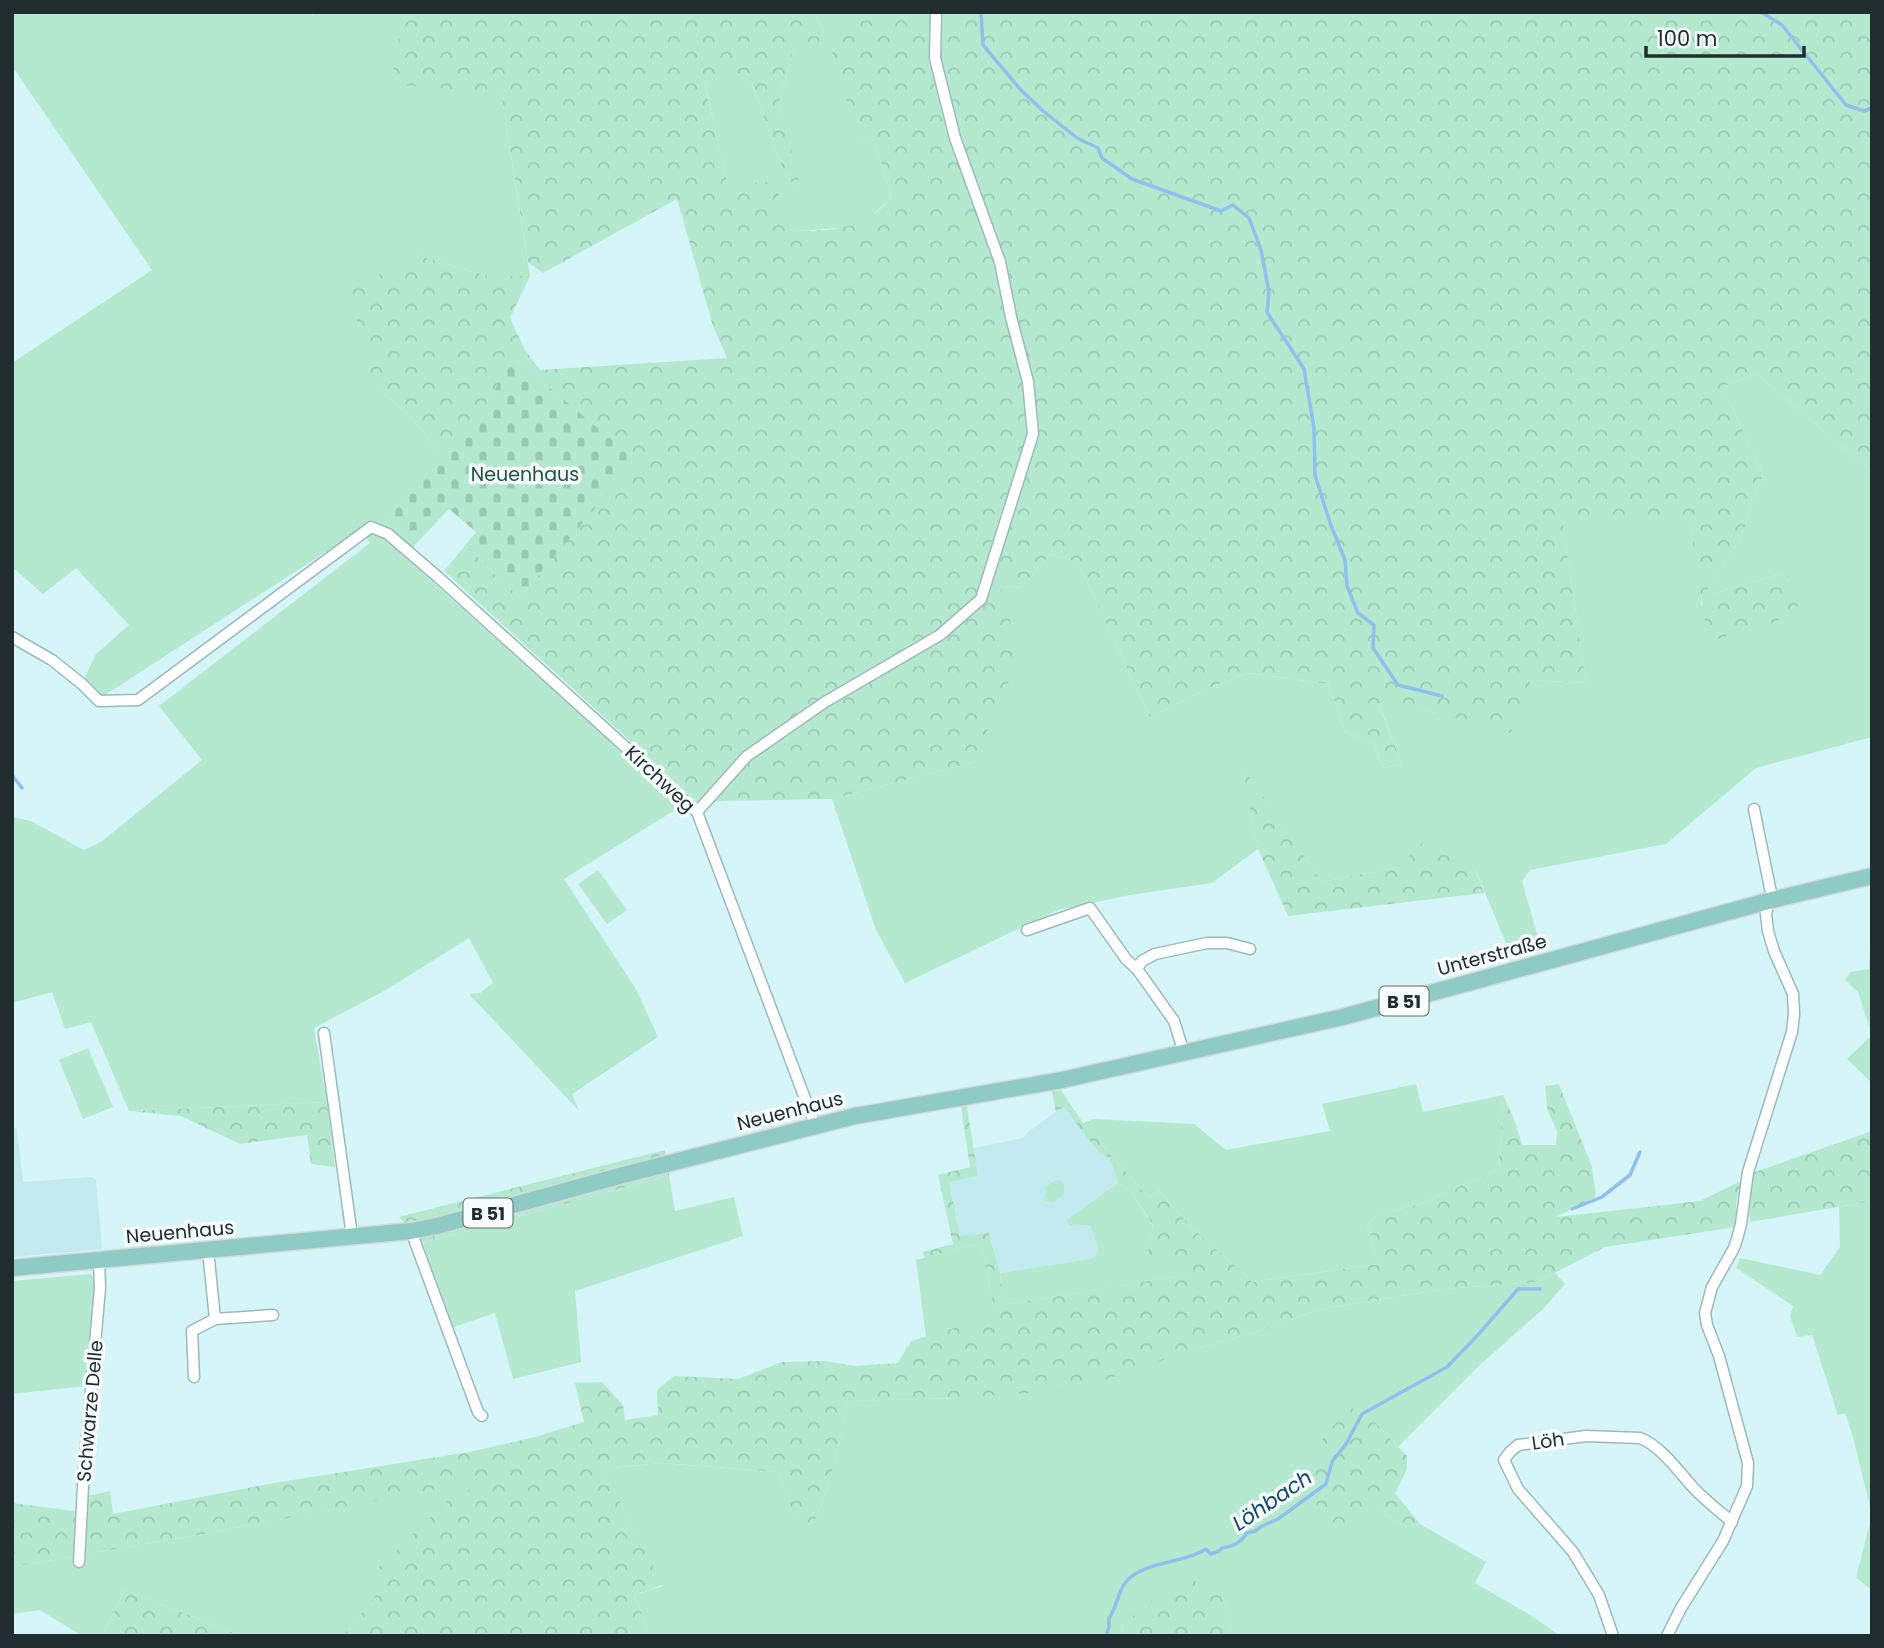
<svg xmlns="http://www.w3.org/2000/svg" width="1884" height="1648" viewBox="0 0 1884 1648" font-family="Poppins,sans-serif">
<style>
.built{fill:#c2eaef}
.grass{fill:#b4e9d0}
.forest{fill:url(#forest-crowns)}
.cemetery{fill:url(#cemetery-stones)}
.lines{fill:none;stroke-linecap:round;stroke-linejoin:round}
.stream{stroke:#90c0ed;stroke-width:3.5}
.street-casing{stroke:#9cbabe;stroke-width:13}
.primary-casing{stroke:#d7d9d9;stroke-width:19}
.street{stroke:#fff;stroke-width:10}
.primary{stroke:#8ecbc4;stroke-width:16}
.labels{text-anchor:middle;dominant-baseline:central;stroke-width:7;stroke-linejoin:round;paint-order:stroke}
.shield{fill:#f7fdfd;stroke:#606b6b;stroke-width:2}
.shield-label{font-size:18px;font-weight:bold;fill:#202c2d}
.park-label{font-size:19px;fill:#1d523d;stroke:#f7fdfd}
.street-label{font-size:19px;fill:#202c2d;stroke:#f7fdfd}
.water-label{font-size:21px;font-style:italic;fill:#104670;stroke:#f7fdfd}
</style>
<defs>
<pattern id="forest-crowns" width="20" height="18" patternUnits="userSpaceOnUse" patternTransform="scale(1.75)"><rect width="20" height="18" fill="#b4e9d0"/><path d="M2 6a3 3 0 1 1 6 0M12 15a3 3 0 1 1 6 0" fill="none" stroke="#9ac8b3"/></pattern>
<pattern id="cemetery-stones" width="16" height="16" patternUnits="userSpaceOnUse" patternTransform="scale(1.75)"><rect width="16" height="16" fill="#b4e9d0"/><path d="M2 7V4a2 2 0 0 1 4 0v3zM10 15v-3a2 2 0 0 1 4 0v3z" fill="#9ac8b3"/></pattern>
</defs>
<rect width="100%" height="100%" fill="#d6f5f9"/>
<g class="built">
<polygon points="1064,1106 1100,1154 1110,1158 1118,1183 1066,1220 1070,1226 1090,1225 1099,1250 1097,1255 1090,1259 1000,1273 989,1233 960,1237 949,1182 978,1176 973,1148 1023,1138 1028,1132"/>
<polygon points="17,1128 23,1182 92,1177 96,1180 102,1249 12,1257 12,1129"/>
</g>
<g class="grass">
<polygon points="12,12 306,12 313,15 314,12 417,12 400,29 501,93 530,276 487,276 416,255 374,385 411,417 442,456 386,521 415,545 407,559 683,805 564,879 636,989 658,1037 572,1094 579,1111 469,994 480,993 493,983 469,938 386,990 314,1028 327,1102 129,1111 91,1022 65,1029 52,992 12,1003 12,817 31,821 84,850 101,842 202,760 159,706 370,543 361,529 102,697 84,679 96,654 129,625 76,568 43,594 12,567 12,363 152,270 12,66"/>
<polygon points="814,12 855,12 853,16 861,142 874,139 892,198 869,218 850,227 800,231 785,230 728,186 704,80 748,73 786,177 801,190 779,103 794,46 817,46 824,32"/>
<polygon points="1756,373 1872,472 1872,737 1756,768 1666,844 1530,870 1522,881 1542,951 1512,958 1474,866 1399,867 1322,882 1243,768 1258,849 1212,883 1130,895 1058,910 905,983 876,930 832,799 974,762 1010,613 997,599 1003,586 1021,588 1050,554 1078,562 1150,717 1213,686 1249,673 1328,684 1345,732 1374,743 1383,768 1402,764 1378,702 1437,713 1531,680 1586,683 1563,522 1690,522 1701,587 1701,605 1787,572 1711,594 1708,588 1740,540 1763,475 1723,387"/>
<polygon points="598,870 627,910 607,924 578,884"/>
<polygon points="1870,946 1872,946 1872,1083 1847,1059 1872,1035 1858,992 1845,980 1851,972 1869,969"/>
<polygon points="88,1048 113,1107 83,1119 59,1060"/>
<polygon points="1416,1084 1423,1112 1503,1095 1499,1169 1420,1204 1379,1214 1367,1224 1379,1264 1253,1282 1190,1226 1158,1190 1149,1198 1083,1123 1094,1119 1194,1124 1226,1150 1330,1131 1322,1104"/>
<polygon points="669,1175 675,1211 734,1197 743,1236 575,1291 581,1362 513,1379 495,1313 451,1328 423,1243"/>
<polygon points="1056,1180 1061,1181 1064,1185 1064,1194 1054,1202 1045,1202 1043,1199 1047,1193 1044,1188"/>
<polygon points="1118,1183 1129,1189 1153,1226 1148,1252 1181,1262 1191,1274 1010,1304 1003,1298 1000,1273 1090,1259 1096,1255 1099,1250 1090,1225 1070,1226 1066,1220"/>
<polygon points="1872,1201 1872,1515 1853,1437 1845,1413 1838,1415 1812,1335 1797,1337 1790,1316 1793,1306 1736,1268 1740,1258 1820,1275 1840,1247 1839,1207"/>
<polygon points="981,1243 993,1305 999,1316 926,1337 916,1260"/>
<path d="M1555 1273 1565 1284 1543 1309 1482 1363 1398 1447 1374 1421 1378 1510 1406 1527 1420 1524 1486 1562 1475 1583 1532 1616 1560 1636H1234L1222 1597 1124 1624 1120 1636H651L634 1595 663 1586 603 1469 661 1463 780 1472 797 1527 814 1523C831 1483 840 1443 848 1401L962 1398 1194 1349 1253 1333 1322 1309 1444 1289 1537 1282Z"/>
<polygon points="91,1274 94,1279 96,1288 88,1383 86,1386 12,1394 12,1281"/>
<polygon points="495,1478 381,1590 348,1630 341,1636 242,1636 125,1590 102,1636 82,1636 40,1610 12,1614 12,1567 209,1533"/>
<polygon points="1871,1519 1872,1520 1872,1590 1856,1578"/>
</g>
<g class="forest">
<path d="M417 12H814L824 32 817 47 794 46 779 103 802 191 786 177 748 73 704 81 728 185 776 181 785 230C809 232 845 231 866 219 876 214 884 205 892 198L874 139 861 142 832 61 833 41 855 12H1872V472L1756 373 1723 387 1763 475 1740 540 1708 588 1711 594 1787 572 1800 614 1708 642 1690 522H1563L1586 683 1531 680 1511 733 1437 713 1378 703 1402 764 1383 768 1374 743 1345 732 1328 684 1249 673 1213 686 1150 717 1078 562 1050 554 1021 588 1003 586 998 599 1010 613 1013 672 974 762 832 799 724 801 698 803 444 571 462 549 473 551 490 570 520 597 635 460 519 362 510 361 493 394 442 456 411 417 374 385 349 291 416 255 487 276H530L510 318 525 350 540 370 727 358 713 326 677 199 543 273 528 262 501 93 391 84 400 29Z"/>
<polygon points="1242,766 1322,882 1399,867 1423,842 1474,866 1484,893 1288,916 1258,849"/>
<path d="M1559 1084 1592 1167 1596 1197 1556 1217 1700 1201 1741 1181 1736 1202V1227L1605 1247 1537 1282 1444 1289 1322 1309 1253 1333 1194 1349 1079 1389 962 1398 848 1401C840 1444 831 1483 814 1523L797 1528 780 1472 661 1463 603 1469 663 1585 634 1595 651 1636H341L348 1630 380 1590 376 1570 447 1501 492 1479 209 1533 12 1567V1503L74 1511 88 1496 110 1491 113 1514 274 1483 469 1452 535 1437 584 1422 575 1383 602 1382 623 1405 625 1420 658 1415 657 1390 674 1376 738 1379 782 1362 826 1361 854 1366 898 1363 911 1341 998 1315 993 1305 981 1243 925 1258 923 1252 953 1244 938 1175 970 1167 961 1107 967 1106 978 1176 949 1182 960 1236 989 1233 1000 1273 1003 1298 1010 1304 1190 1274 1181 1262 1157 1265 1148 1252 1153 1225 1129 1189 1118 1183 1110 1158 1100 1154 1064 1107 1056 1112 1052 1091 1061 1090 1083 1123 1149 1198 1158 1190 1190 1226 1253 1282 1379 1264 1367 1224 1379 1214 1420 1204 1499 1169 1503 1095 1515 1121 1522 1145H1556L1557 1131 1547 1109 1545 1086Z"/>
<polygon points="327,1102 335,1167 311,1164 307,1135 240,1144 181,1116 129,1111"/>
<polygon points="1872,1131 1872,1201 1750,1222 1749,1206 1752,1173"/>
<polygon points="665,1150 669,1175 423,1243 399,1217"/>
<polygon points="1350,1407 1374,1421 1407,1456 1407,1469 1395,1493 1420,1524 1406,1527 1378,1510 1328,1533 1318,1519 1312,1451"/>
<polygon points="1183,1574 1222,1597 1234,1636 1120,1636 1124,1624"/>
<polygon points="125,1590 242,1636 102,1636"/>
</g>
<polygon class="cemetery" points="509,360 519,362 636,460 520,597 490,570 473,551 462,549 476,532 449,509 415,545 386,521 493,394"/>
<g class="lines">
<g class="stream">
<polyline points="981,12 983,45 1020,89 1042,110 1077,138 1098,148 1102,158 1132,179 1221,211 1233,205 1249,218 1261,250 1269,292 1267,312 1304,369 1314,428 1315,475 1330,523 1345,560 1347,586 1358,613 1374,625 1373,648 1398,685 1442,696"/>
<polyline points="1761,12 1782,25 1846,105 1864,111 1872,108"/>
<polyline points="12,775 22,788"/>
<polyline points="1572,1209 1602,1197 1630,1175 1640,1152"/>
<path d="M1106 1636 1109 1627V1618C1117 1607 1118 1592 1125 1583 1142 1561 1183 1564 1206 1549L1211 1554 1219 1551 1222 1548C1234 1546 1240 1543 1247 1533L1255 1531 1262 1526 1278 1519 1326 1484 1332 1462 1346 1444 1362 1414 1447 1367 1477 1336 1518 1289H1540"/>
</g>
<g class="street-casing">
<g id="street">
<polyline points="12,637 52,660 82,684 99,701 138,700 371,527 388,534 439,578 697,812 815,1125"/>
<polyline points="697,812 747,756 825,702 940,635 981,599 1033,434 1028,382 1011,317 1000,262 955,138 935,58 936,12"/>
<polyline points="1027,930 1090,908 1126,959 1137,969 1174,1021 1184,1053"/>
<polyline points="1137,969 1142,961 1155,954 1207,943 1227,943 1250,949"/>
<polyline points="324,1033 352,1236"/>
<polyline points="411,1231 478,1412 482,1416"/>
<polyline points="208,1250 215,1319 273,1315"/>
<polyline points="194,1377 192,1331 215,1319"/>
<polyline points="79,1562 84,1468 100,1288 99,1260"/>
<path d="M1613 1636 1599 1595 1573 1552 1518 1489 1504 1460 1510 1452 1518 1445 1586 1436 1640 1438C1659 1445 1677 1469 1690 1484 1702 1498 1718 1510 1732 1522"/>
<polyline points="1667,1636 1681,1608 1723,1541 1747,1486 1748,1463 1719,1356 1707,1325 1705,1313 1712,1287 1734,1248 1737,1239 1741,1224 1748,1172 1792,1032 1794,1014 1793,994 1774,951 1768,931 1766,914 1771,893 1754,809"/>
</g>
</g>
<g class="primary-casing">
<polyline id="primary" points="12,1268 411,1231 437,1226 623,1175 855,1116 1062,1080 1343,1017 1768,901 1872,876"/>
</g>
<use href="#street" class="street"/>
<use href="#primary" class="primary"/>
</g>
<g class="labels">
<g class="shield">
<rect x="1379.5" y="986.5" width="49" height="29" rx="5"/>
<rect x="463.5" y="1198.5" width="49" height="29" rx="5"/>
</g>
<g class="shield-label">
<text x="1404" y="1001">B 51</text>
<text x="488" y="1213">B 51</text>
</g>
<g class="park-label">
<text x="525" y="474">Neuenhaus</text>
</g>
<g class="street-label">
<text transform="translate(660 779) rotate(43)">Kirchweg</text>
<text transform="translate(1492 955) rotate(-15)">Unterstraße</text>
<text transform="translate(790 1111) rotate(-14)">Neuenhaus</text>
<text transform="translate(180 1232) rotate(-5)">Neuenhaus</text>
<text transform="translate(90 1411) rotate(-85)">Schwarze Delle</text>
<text transform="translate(1548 1441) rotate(-8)">Löh</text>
</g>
<g class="water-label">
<text transform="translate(1272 1500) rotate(-34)">Löhbach</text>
</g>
</g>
<rect width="1884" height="1648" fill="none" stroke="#202c2d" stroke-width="28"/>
<path d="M1646 46v10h158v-10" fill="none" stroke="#202c2d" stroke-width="3.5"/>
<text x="1657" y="46" font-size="21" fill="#202c2d" stroke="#f7fdfd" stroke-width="5" paint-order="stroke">100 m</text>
</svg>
